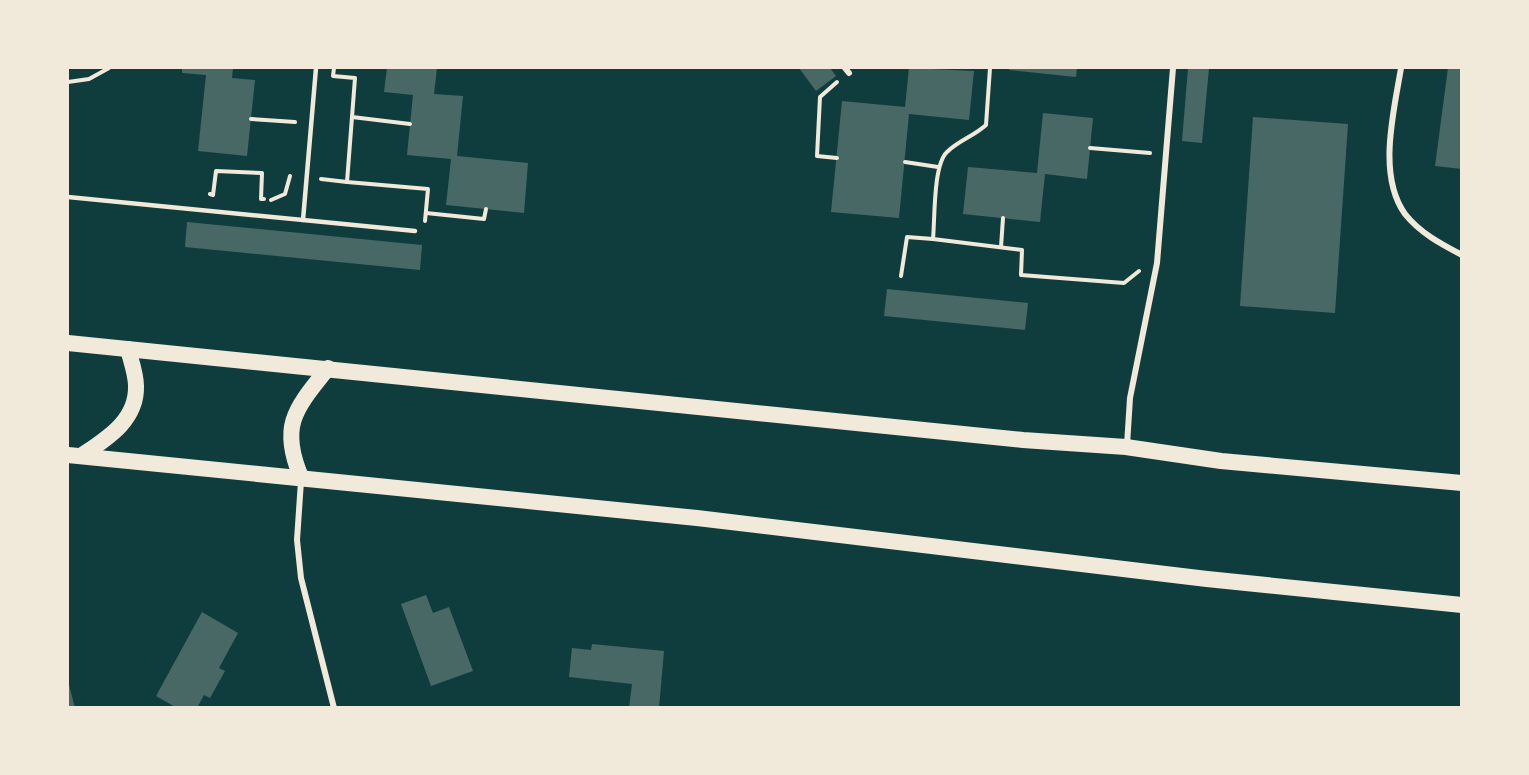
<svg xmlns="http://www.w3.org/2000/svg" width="1529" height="775" viewBox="0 0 1529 775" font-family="'Crimson Pro',serif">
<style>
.building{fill:#486865}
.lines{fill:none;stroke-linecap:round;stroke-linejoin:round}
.path{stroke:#f1e9da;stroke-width:4}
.service{stroke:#f1e9da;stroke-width:4.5}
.minor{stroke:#f1e9da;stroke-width:6}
.trunk{stroke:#f1e9da;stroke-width:16}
</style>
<rect width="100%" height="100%" fill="#0f3d3e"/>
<g class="building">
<polygon points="182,68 233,68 232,78 255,80 247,156 198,151 206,75 182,73"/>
<polygon points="387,68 437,68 434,94 463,96 457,156 528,163 524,213 446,205 451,159 407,155 413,95 384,92"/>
<polygon points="799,68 830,68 836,76 816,91"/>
<polygon points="909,68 974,71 969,120 909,114 899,218 831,212 842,101 905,107"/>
<polygon points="1009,68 1077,68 1076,77 1009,70"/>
<polygon points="1188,68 1209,68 1202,143 1182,141"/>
<polygon points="1448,68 1462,68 1462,169 1435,166"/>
<polygon points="1043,113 1093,118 1087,179 1045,174 1040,222 963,214 968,167 1037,173"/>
<polygon points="1253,117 1348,124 1335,313 1240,306"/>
<polygon points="187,222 422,245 420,270 185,247"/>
<polygon points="887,289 1028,303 1025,330 884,316"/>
<polygon points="426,595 433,613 449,607 473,671 431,686 401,604"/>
<polygon points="202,612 238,633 219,668 225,671 210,698 204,695 197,708 177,708 156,696"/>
<polygon points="592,644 664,651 659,708 629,708 632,684 569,677 572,648 591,650"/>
<polygon points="68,681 75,708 68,708"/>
</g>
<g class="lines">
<g class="path">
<polyline points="334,68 333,76 355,78 347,182 428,189 425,221"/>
<polyline points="68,82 89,79 109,68"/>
<polyline points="352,117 410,124"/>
<polyline points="251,119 295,122"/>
<polyline points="1090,148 1150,153"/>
<polyline points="837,158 817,156 820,97 837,82"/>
<polyline points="905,162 938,167"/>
<polyline points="321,179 347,182"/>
<polyline points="210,194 213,195 216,171 262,173 261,199 264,199"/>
<polyline points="271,200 285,194 290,176"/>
<polyline points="426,213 484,219 486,209"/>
<polyline points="933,239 1022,250 1021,275 1124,283 1139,271"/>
<polyline points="1001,247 1003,218"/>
<path d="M901 276 907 237 933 239C935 219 933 165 947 152 958 141 974 136 986 125L990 68"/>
</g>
<g class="service">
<polyline points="68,197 303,220 316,68"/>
<polyline points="303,220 415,231"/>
</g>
<g class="minor">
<polyline points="845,68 849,73"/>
<path d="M1401 68C1394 111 1377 175 1405 214 1420 233 1441 244 1462 255"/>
<polyline points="1127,445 1130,398 1157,263 1173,68"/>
<polyline points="301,481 297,540 301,578 334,708"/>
</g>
<g class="trunk">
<polyline points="68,343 1023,440 1126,447 1221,461 1462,483"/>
<polyline points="68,455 697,518 1207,579 1462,605"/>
<path d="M81 456C106 439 137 421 136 386 136 374 131 361 128 349"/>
<path d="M301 477C279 425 296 408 328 368"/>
</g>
</g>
<rect width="1529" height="775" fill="none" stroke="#f1e9da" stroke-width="138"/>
</svg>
